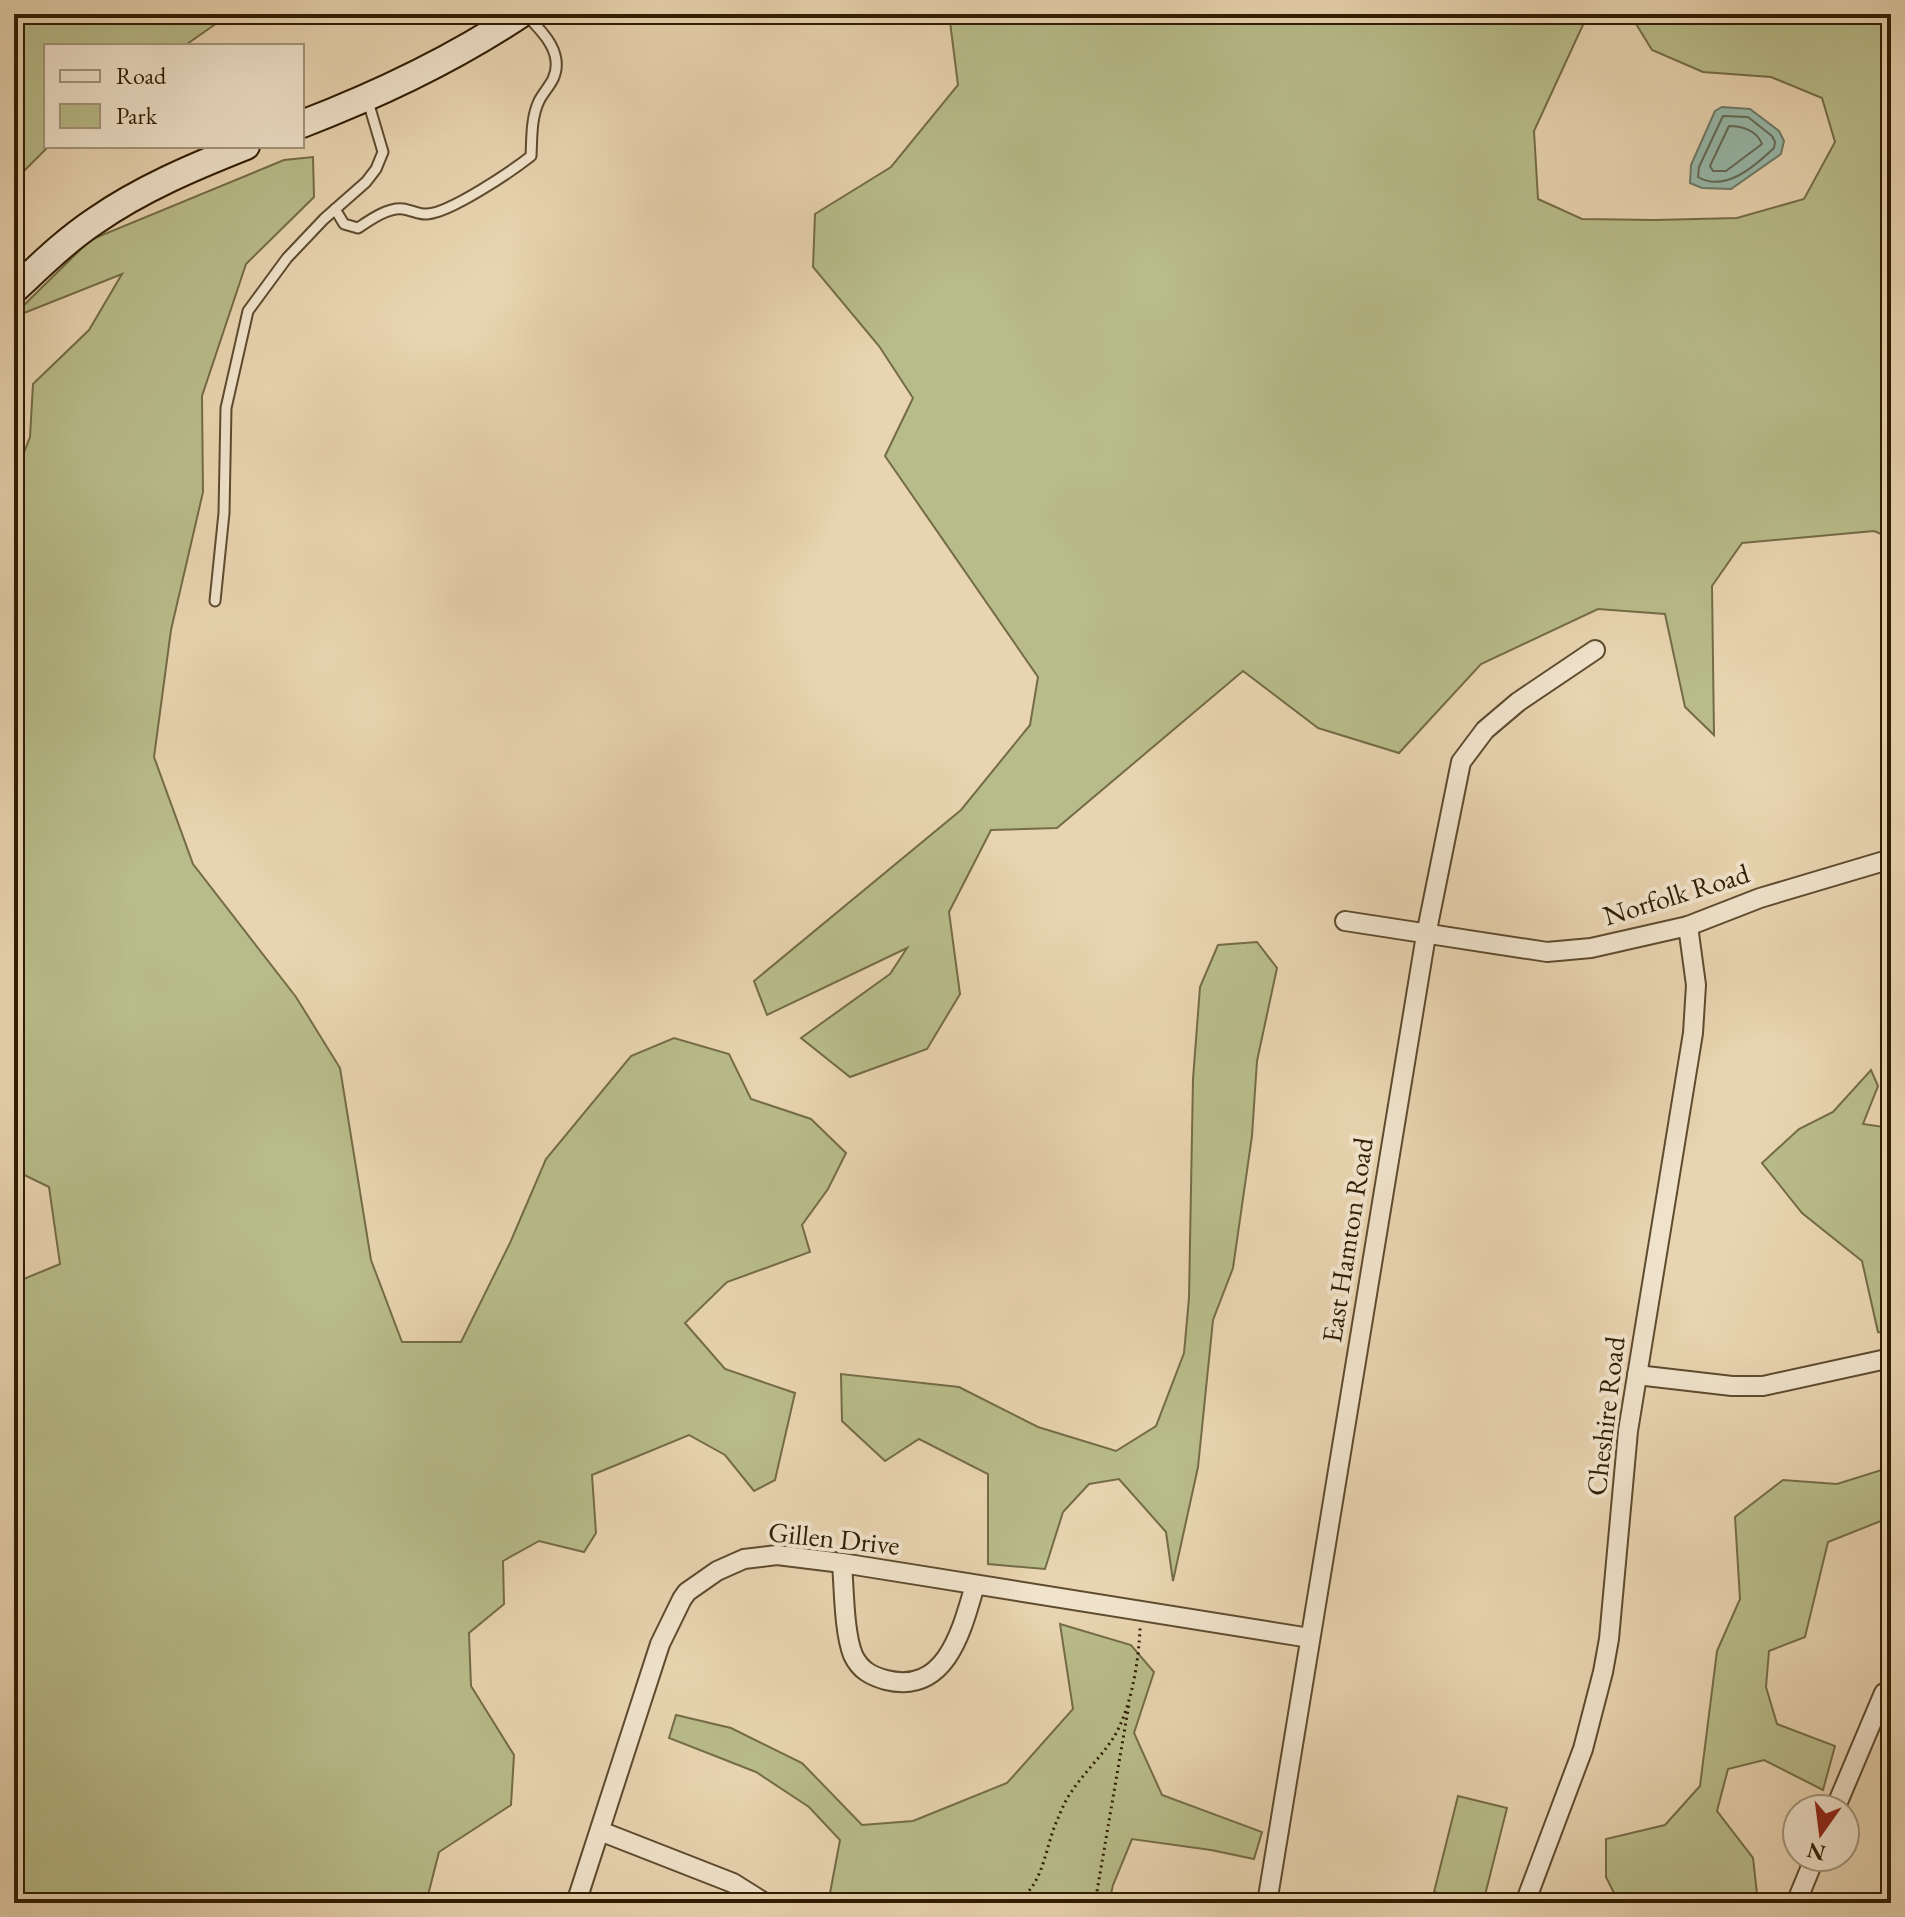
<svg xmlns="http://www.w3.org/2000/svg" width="1905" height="1917" viewBox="0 0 1905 1917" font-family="'EB Garamond',serif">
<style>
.green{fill:#b8bc8a;stroke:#746c46;stroke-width:2}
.water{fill:#97b8a9;stroke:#6e7a66;stroke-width:2}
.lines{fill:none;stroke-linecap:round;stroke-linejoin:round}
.shore{stroke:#646a56;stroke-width:2}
.stream{stroke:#6e7a66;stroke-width:6}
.lane-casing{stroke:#5e4b2e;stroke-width:13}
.street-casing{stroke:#5e4b2e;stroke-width:22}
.secondary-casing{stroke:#301d02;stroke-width:30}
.path{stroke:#301d02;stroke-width:3;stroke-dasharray:2 4;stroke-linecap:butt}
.lane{stroke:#f0e3cc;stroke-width:9}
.street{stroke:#f0e3cc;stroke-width:18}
.secondary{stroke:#f0e3cc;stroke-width:26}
.labels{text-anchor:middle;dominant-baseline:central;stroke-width:8;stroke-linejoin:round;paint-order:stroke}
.street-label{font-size:28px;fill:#301d02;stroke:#f0e3cc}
</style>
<rect width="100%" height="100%" fill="#e8d4b0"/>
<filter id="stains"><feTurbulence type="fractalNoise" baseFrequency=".0025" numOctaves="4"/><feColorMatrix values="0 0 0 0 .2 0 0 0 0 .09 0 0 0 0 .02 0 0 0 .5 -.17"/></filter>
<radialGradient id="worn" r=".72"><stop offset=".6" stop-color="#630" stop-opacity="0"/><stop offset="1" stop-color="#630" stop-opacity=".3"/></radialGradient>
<g class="green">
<polygon points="14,14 230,14 184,46 46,46 46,146 49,146 14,181"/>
<polygon points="949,14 1588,14 1534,131 1538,199 1582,219 1655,220 1737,218 1804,199 1835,142 1822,98 1771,77 1703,72 1652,50 1630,14 1882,14 1891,20 1891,538 1874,531 1742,543 1712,586 1714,735 1685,707 1665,614 1598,609 1481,664 1399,753 1318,728 1243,671 1057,828 991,830 949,912 960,994 927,1049 850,1077 801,1038 890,974 907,948 767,1015 754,981 961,810 1030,725 1038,677 885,456 913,398 879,346 813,267 815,214 891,167 958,85"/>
<polygon points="313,157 314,197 246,264 202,396 203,492 171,630 154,757 193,864 296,997 340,1068 371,1260 402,1342 461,1342 510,1243 546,1159 631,1056 674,1038 729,1054 751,1099 811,1119 846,1153 828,1189 802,1225 810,1252 727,1282 685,1323 725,1369 795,1393 775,1480 754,1491 725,1455 689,1435 592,1475 596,1533 584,1552 539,1541 503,1561 504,1604 469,1633 471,1686 514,1755 511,1805 439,1852 426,1903 14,1903 14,1283 60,1264 49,1187 14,1170 14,478 30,437 33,384 89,330 122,274 14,317 14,315 90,240 284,160"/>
<polygon points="1257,942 1277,968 1257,1061 1252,1136 1233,1268 1213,1320 1198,1467 1173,1581 1166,1532 1119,1479 1089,1484 1063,1512 1045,1569 988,1564 988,1474 919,1439 885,1461 842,1421 841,1374 959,1387 1038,1427 1116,1451 1156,1426 1184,1353 1189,1298 1193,1079 1200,987 1218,945"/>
<polygon points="1871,1070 1878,1086 1863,1124 1891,1128 1891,1334 1878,1332 1862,1261 1802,1213 1762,1163 1799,1129 1833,1112"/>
<polygon points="1891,1467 1891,1517 1828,1542 1805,1637 1769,1651 1766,1687 1777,1724 1835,1746 1823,1790 1764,1760 1728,1769 1717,1811 1753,1858 1758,1903 1619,1903 1606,1877 1606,1839 1665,1825 1700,1786 1717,1651 1740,1599 1735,1517 1783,1480 1837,1484"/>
<polygon points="1060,1624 1131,1645 1154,1672 1134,1733 1162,1795 1262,1832 1254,1859 1211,1850 1132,1839 1113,1885 1109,1903 837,1903 830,1893 840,1840 809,1807 756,1772 669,1738 676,1715 731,1728 802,1763 862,1825 913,1821 1007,1783 1073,1709"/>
<polygon points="1458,1796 1507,1808 1483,1903 1434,1892"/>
</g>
<polygon class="water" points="1722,107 1750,109 1779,131 1784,141 1781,154 1731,189 1702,188 1690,183 1691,165 1715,111"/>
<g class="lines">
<g class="shore">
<path d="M1723 116 1748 117 1772 136 1775 142 1774 148C1755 166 1725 193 1698 177L1699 167Z"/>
<path d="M1729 126C1743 126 1757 131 1762 144L1726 171H1713L1710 166Z"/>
</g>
<polyline class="stream" points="14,33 30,14"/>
<g class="lane-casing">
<g id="lane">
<path d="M335 209 344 224 358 228C370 220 388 207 403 209 411 210 420 215 427 214 450 213 512 171 531 156 532 137 531 118 539 101 543 93 549 87 553 79 565 53 542 31 525 14"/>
<polyline points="215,601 224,513 226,408 248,311 287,258 324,219 366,182 376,169 383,152 367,98"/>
</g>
</g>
<g class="street-casing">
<g id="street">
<polyline points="1345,921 1547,952 1591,948 1688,926 1760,898 1891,859"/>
<polyline points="1637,1375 1732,1386 1763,1386 1891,1358"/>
<path d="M842 1563C844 1588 844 1633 853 1655 860 1670 871 1676 886 1680 947 1695 962 1629 975 1585"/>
<polyline points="1835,1809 1884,1693"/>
<polyline points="600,1831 733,1883 765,1903"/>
<polyline points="576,1903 660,1644 682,1599 687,1592 717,1571 744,1559 777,1555 842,1563 1310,1638"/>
<polyline points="1267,1903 1426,935 1461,762 1485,730 1518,702 1595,650"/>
<polyline points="1525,1903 1583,1749 1603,1672 1609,1639 1628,1431 1693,1033 1696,985 1688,926"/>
<polyline points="1796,1903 1815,1857"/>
</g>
</g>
<g class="secondary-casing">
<g id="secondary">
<path d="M302 124C380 94 452 60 521 14"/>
<path d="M14 290C40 266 65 241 95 221 141 189 193 167 246 146"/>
</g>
</g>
<g class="path">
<path d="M1016 1903C1046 1882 1044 1847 1059 1816 1062 1809 1065 1801 1070 1794 1082 1775 1099 1759 1112 1740 1131 1711 1139 1661 1140 1627"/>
<polyline points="1095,1903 1129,1704"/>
</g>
<use href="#lane" class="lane"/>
<use href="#street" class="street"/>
<use href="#secondary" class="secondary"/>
</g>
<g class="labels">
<g class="street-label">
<text transform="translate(1676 894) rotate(-17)">Norfolk Road</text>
<text transform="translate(1347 1240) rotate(-81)">East Hamton Road</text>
<text transform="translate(1605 1416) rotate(-83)">Cheshire Road</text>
<text transform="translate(834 1538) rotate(6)">Gillen Drive</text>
</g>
</g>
<rect width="1905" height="1917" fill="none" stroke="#e8d4b0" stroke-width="48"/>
<rect x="16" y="16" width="1873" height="1885" fill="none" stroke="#301d02" stroke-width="4"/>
<rect x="24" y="24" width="1857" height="1869" fill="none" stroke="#301d02" stroke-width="2"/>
<rect x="44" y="44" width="260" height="104" fill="#f0e3cc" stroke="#a3947b" stroke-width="2"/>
<rect x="60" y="70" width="40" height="12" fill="#f0e3cc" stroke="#a3947b" stroke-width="2"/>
<text x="116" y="84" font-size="24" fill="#301d02">Road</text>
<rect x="60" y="104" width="40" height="24" fill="#b8bc8a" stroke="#a3947b" stroke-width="2"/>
<text x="116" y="124" font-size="24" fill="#301d02">Park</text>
<g transform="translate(1821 1833) rotate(194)"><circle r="38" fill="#f0e3cc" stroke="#a3947b" stroke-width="2"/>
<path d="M0-6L14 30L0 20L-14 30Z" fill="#8f2418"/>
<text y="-12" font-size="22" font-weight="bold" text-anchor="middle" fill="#301d02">N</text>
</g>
<rect width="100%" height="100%" filter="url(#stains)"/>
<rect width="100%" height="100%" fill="url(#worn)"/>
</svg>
